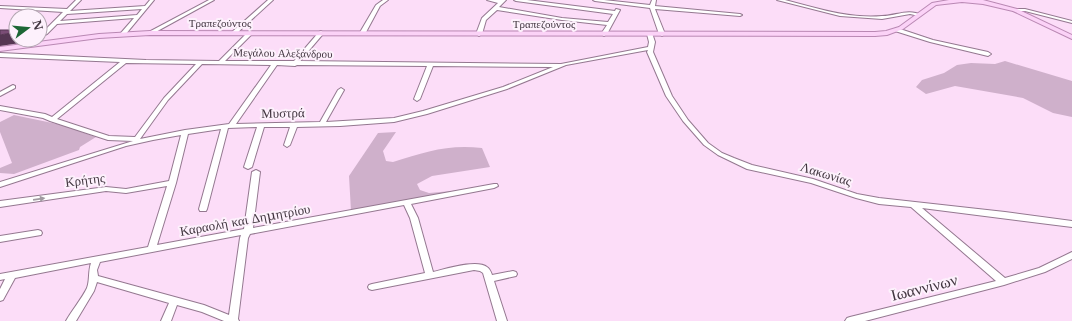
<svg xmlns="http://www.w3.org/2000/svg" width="1072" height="321" viewBox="0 0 1072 321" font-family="'Libre Baskerville',serif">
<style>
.green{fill:#cfb0cb}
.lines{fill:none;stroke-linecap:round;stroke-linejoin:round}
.minor-casing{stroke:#947890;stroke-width:2}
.major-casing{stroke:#b988b3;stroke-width:2}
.minor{fill:#fff;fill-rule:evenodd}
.major{fill:#fbd2f7;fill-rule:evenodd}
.shaded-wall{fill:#553653}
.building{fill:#7a4d76;stroke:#553653}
.oneway{fill:#a09aa0}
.labels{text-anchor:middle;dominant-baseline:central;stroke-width:4;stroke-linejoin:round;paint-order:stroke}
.far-street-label{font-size:11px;fill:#423640;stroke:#fdf1fc}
.street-label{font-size:13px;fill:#423640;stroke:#fdf1fc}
.near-street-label{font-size:16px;fill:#423640;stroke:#fdf1fc}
</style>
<rect width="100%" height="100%" fill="#fcddf8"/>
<g class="green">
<polygon points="1005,61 1072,81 1072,117 1053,113 1023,98 955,86 926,94 916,87 922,80 944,73 957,65 971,63 995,64"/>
<polygon points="14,115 62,125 96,137 80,147 79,150 14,174 0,173 0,168 12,163 0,132 0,122"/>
<path d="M396 132 383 151 386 161 393 162C425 152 448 144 482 148L490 167 432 176 417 184 420 190 429 193 463 190 351 211 349 176 378 133Z"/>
</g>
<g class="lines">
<g class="minor-casing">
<g id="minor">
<path d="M76 0H81L70 11 145 6 150 0H154L125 35 123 36 120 34 134 18 57 24 47 34 40 37V33L43 32 63 12 0 8V6L67 9ZM142 9 137 15 60 21 67 14Z"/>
<polygon points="209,0 214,0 152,34 147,33"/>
<polygon points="268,0 273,0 236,34 232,34 232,32"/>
<polygon points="383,0 388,0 380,6 365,34 360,35 359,34 376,5"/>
<polygon points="487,0 506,0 499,7 562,18 608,22 613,14 516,1 514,0 527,0 615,11 616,9 620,10 607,34 604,36 601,34 607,25 562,20 497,10 486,20 482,34 479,36 476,34 482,18 498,3"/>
<polygon points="593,0 604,0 650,5 652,0 656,0 655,6 740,14 742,15 740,16 655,9 665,34 662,36 659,34 650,8 595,1"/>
<path d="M777 0H785C816 8 849 19 882 16 895 16 909 8 921 15L919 16 910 14 882 19 840 16Z"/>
<polygon points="1013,9 1025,9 1072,21 1072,23 1025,11 1013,11"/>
<polygon points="897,28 933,40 988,52 991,54 988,56 930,42 895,31 894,30"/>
<path d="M250 31 253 33 225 61H294L319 32 321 31 324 33 323 34 300 61 561 64 648 47 649 42 647 34 652 33 655 42 653 52 672 96 688 120 708 143 722 153 734 158 752 165 813 179 857 194 879 198 1005 212 1072 221V227L922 208 1005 278 1039 268 1072 252V259L1045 272 1004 285 865 321H845L847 318 850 317 996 281 911 207 879 204 856 198 811 183 747 169 718 155 704 145 683 121 666 96 647 52 648 50 566 65 507 89 427 114 394 122 340 126 297 127 290 145 287 147 284 145 290 127H264L252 167 248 169 244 167 257 127 228 128 207 209 206 211H200L199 209 221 129 188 134 176 183 157 245 244 229 252 172 256 170 260 172 253 228 494 184H497L498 186 494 188 411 204 418 218 433 272C446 269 477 259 487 267 490 269 491 272 492 275L513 271 516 272 517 274 516 276 494 281 507 321H497L483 273 480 271 474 270 372 290 369 289 368 287 369 285 372 284 425 273 410 218 404 205 250 234 248 238 238 319 239 321H224L202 312 177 305 171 321H161L169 303 97 282 94 291 76 321H66C72 310 81 300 87 288 90 280 88 272 91 263L15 278 3 300 0 301V289L5 279 0 280V274L148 247 167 186 126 193 106 191 0 207V201L106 187 126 189 169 181 181 135 153 140 126 146 0 187V182L133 141 108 140 50 121 43 118 0 110V106L45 114 52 117 120 62 0 57V53L146 60 219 61 248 32ZM126 63 196 64 164 98 135 137 109 136 57 119ZM202 64 271 65 229 124 185 130 140 139 168 100ZM277 65 295 66 297 65 427 66 414 99 417 101 420 99 433 66 553 67 503 87 423 111 394 118 326 122 344 90 341 88 338 90 320 122 236 124ZM241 235 240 238 229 315 204 305 98 276 97 270 100 262Z"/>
<polygon points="13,85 15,86 15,88 0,96 0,92"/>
<polygon points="38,230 41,231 42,233 41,235 0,242 0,236"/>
</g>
</g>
<g class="major-casing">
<polygon id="major" points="949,0 983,0 1017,9 1072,35 1072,39 1013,11 983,4 962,2 936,5 903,29 887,35 875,36 150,35 99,38 0,51 0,47 99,34 150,31 875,32 886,31 899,27 932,3"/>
</g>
<use href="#minor" class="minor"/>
<use href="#major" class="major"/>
</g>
<polygon class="shaded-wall" points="16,32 16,40 28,40 27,42 0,46 0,35"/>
<polygon class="building" points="12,28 16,28 16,32 0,35 0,30 10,30"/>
<defs><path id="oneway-solid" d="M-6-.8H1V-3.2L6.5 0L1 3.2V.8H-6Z"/></defs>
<use class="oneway" href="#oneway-solid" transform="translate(39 199) rotate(-8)"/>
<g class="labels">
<g class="far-street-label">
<text x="220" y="23">Τραπεζούντος</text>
<text x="544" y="24">Τραπεζούντος</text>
<text transform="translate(283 53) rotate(1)">Μεγάλου Αλεξάνδρου</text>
</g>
<g class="street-label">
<text transform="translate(283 113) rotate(-1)">Μυστρά</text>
<text transform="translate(826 174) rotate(17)">Λακωνίας</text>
<text transform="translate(85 180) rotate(-7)">Κρήτης</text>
<text transform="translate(245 220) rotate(-10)">Καραολή και Δημητρίου</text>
</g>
<g class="near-street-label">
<text transform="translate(924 287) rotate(-14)">Ιωαννίνων</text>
</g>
</g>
<g transform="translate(28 28) rotate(74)"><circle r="19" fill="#fdf1fc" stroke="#b2a6b1"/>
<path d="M0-3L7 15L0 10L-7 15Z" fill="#1c6735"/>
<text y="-6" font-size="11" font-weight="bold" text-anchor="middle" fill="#423640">N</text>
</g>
</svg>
